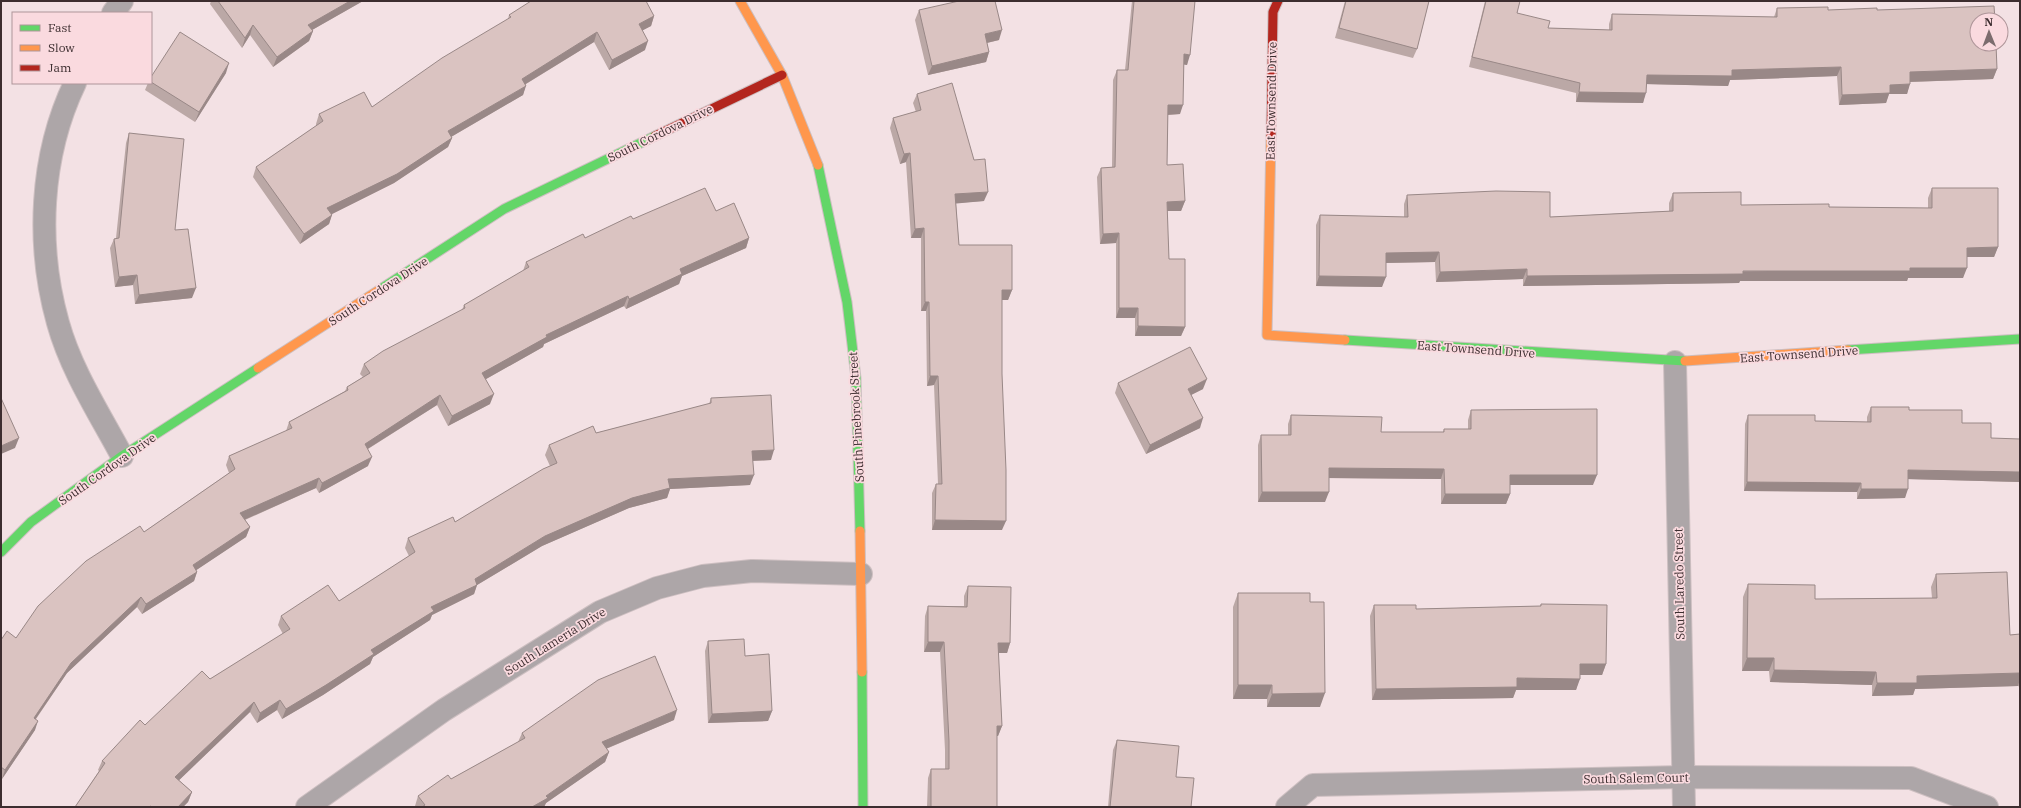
<svg xmlns="http://www.w3.org/2000/svg" width="2021" height="808" viewBox="0 0 2021 808" font-family="'IBM Plex Serif',serif">
<style>
.lines{fill:none;stroke-linecap:round;stroke-linejoin:round}
.street-casing{stroke:#cdbfc1;stroke-width:24}
.fast-casing{stroke:#cdbfc1;stroke-width:11}
.slow-casing{stroke:#cdbfc1;stroke-width:11}
.jam-casing{stroke:#cdbfc1;stroke-width:11}
.street{stroke:#ada6a8;stroke-width:22}
.fast{stroke:#63d668;stroke-width:9}
.slow{stroke:#ff974d;stroke-width:9}
.jam{stroke:#b3261e;stroke-width:9}
.wall{fill:#bba8a6}
.shaded-wall{fill:#998887}
.building{fill:#dac3c1;stroke:#998887}
.labels{text-anchor:middle;dominant-baseline:central;stroke-width:3.5;stroke-linejoin:round;paint-order:stroke}
.street-label{font-size:12px;fill:#3c2d2f;stroke:#fadadf}
</style>
<rect width="100%" height="100%" fill="#f3e1e4"/>
<g class="lines">
<g class="street-casing">
<g id="street">
<polyline points="113,13 122,1"/>
<path d="M75 83C40 156 36 245 58 323 71 370 99 413 122 456"/>
<polyline points="1675,362 1684,807"/>
<polyline points="307,807 444,710 600,612 657,588 703,576 752,571 861,574"/>
<polyline points="1287,807 1313,785 1683,777 1911,778 1987,807"/>
</g>
</g>
<g class="fast-casing">
<g id="fast">
<polyline points="818,165 847,302 856,378 860,531"/>
<polyline points="379,290 504,209 655,136"/>
<polyline points="1345,340 1685,361"/>
<polyline points="1848,350 2020,339"/>
<polyline points="1,552 31,522 122,456 258,368"/>
<polyline points="862,672 863,807"/>
</g>
</g>
<g class="slow-casing">
<g id="slow">
<polyline points="740,1 782,75 818,165"/>
<polyline points="1271,137 1267,335 1345,340"/>
<polyline points="1685,361 1848,350"/>
<polyline points="258,368 379,290"/>
<polyline points="860,531 862,672"/>
</g>
</g>
<g class="jam-casing">
<g id="jam">
<polyline points="655,136 782,75"/>
<polyline points="1271,137 1273,12 1278,1"/>
</g>
</g>
<use href="#street" class="street"/>
<use href="#fast" class="fast"/>
<use href="#slow" class="slow"/>
<use href="#jam" class="jam"/>
</g>
<g class="wall">
<polygon points="211,1 363,1 312,30 313,31 309,41 273,67 250,35 242,48 210,4"/>
<polygon points="1132,1 1195,1 1187,65 1184,64 1180,114 1168,115 1167,165 1185,201 1181,211 1167,211 1169,259 1185,327 1181,336 1135,336 1135,318 1116,318 1116,243 1100,244 1097,177 1101,168 1112,167 1113,80 1117,70 1125,70"/>
<polygon points="1345,1 1429,1 1417,49 1413,58 1335,38"/>
<polygon points="1485,1 1520,1 1517,13 1548,28 1609,30 1609,24 1612,14 1774,17 1777,8 1828,10 1877,10 1997,69 1993,79 1910,82 1907,94 1889,94 1886,103 1839,105 1837,76 1730,80 1728,86 1647,84 1643,103 1576,102 1576,93 1469,67"/>
<polygon points="919,10 999,40 987,43 989,52 986,62 928,75 915,20"/>
<polygon points="509,15 654,16 651,26 642,30 645,50 609,70 594,42 526,84 523,95 451,137 452,138 448,147 394,183 332,214 329,224 300,244 253,177 256,167 316,126 316,124 319,114 372,107 508,19"/>
<polygon points="226,73 195,122 145,90 148,83 151,83 151,77"/>
<polygon points="917,94 984,201 956,203 959,245 1012,290 1008,300 1002,300 1002,530 932,530 932,493 936,484 938,484 934,385 927,386 926,311 921,311 921,238 911,238 906,162 900,164 890,128 893,118 916,112 913,103"/>
<polygon points="129,133 175,230 192,298 135,304 133,285 115,287 110,248 114,239 116,238 126,143"/>
<polygon points="1932,188 1998,247 1994,257 1967,257 1963,278 1908,278 1907,281 1740,281 1739,283 1523,286 1523,279 1436,282 1435,262 1386,263 1382,287 1316,286 1316,225 1320,215 1404,217 1404,204 1407,195 1550,217 1669,211 1669,203 1673,193 1741,205 1829,207 1928,208 1928,198"/>
<polygon points="716,211 749,238 746,248 682,276 679,284 626,309 624,306 544,344 543,347 486,379 490,404 448,426 437,405 368,449 368,466 319,493 316,488 245,520 250,527 246,537 196,570 197,572 194,581 142,614 137,607 67,673 36,719 35,730 2,779 1,779 1,640 16,638 144,532 229,473 226,465 229,456 286,431 289,422 345,391 347,387 363,377 360,374 364,364 462,310 464,305 523,271 526,262 633,219"/>
<polygon points="1118,383 1203,389 1191,395 1200,428 1146,454 1115,393"/>
<polygon points="711,398 771,460 753,461 750,485 670,489 667,498 629,508 542,546 477,585 474,594 432,615 430,620 373,657 370,664 323,695 282,719 277,710 257,723 250,712 179,780 192,792 188,802 183,807 75,807 99,771 98,770 102,761 145,725 210,679 283,634 278,625 281,616 339,601 409,556 405,548 408,538 455,522 550,466 545,455 549,445 709,404"/>
<polygon points="1871,407 1909,410 1962,423 1991,438 2020,482 1908,479 1905,498 1857,499 1857,492 1744,491 1745,424 1748,415 1815,421 1867,422 1867,417"/>
<polygon points="1471,410 1593,485 1510,485 1510,494 1506,504 1441,504 1441,479 1329,478 1325,502 1258,502 1258,445 1261,435 1288,435 1288,424 1291,415 1381,432 1443,432 1444,429 1468,429 1468,420"/>
<polygon points="1936,574 2010,635 2020,634 2020,687 2018,686 1915,689 1913,695 1872,696 1872,685 1770,682 1769,671 1742,671 1743,597 1748,584 1815,599 1932,598 1931,587"/>
<polygon points="968,586 1010,643 1007,653 998,653 1002,726 998,736 997,736 997,807 927,807 928,778 931,769 945,769 945,750 940,652 924,652 925,616 928,606 964,606 964,596"/>
<polygon points="1238,593 1310,602 1320,707 1267,707 1267,699 1233,699 1233,607"/>
<polygon points="1541,604 1606,664 1602,675 1580,675 1576,690 1516,690 1513,698 1372,700 1370,616 1374,605 1416,609 1540,606"/>
<polygon points="708,641 745,656 772,711 768,721 708,723 705,651"/>
<polygon points="674,720 606,749 609,752 605,762 546,803 544,807 416,807 415,806 418,796 451,779 518,742 522,733"/>
<polygon points="1117,740 1176,777 1191,807 1108,807 1113,750"/>
</g>
<g class="shaded-wall">
<polygon points="350,1 363,1 305,34 308,25"/>
<polygon points="654,16 651,26 636,34 639,24"/>
<polygon points="253,25 250,35 242,48 245,38"/>
<polygon points="1002,30 999,40 982,44 985,34"/>
<polygon points="313,31 309,41 273,67 277,57"/>
<polygon points="597,32 594,42 519,88 522,79"/>
<polygon points="648,41 645,50 609,70 612,60"/>
<polygon points="989,52 986,62 928,75 932,66"/>
<polygon points="1184,54 1190,55 1187,65 1180,64"/>
<polygon points="229,63 226,73 195,122 199,112"/>
<polygon points="1841,67 1837,76 1730,80 1728,86 1643,84 1647,75 1732,70"/>
<polygon points="1997,69 1993,79 1906,82 1910,72"/>
<polygon points="1910,84 1907,94 1889,94 1886,103 1839,105 1842,95 1890,85"/>
<polygon points="526,86 523,95 444,141 448,131"/>
<polygon points="1579,92 1646,93 1643,103 1576,102"/>
<polygon points="1168,105 1183,105 1180,114 1164,115"/>
<polygon points="452,138 448,147 394,183 324,218 327,208"/>
<polygon points="910,153 906,162 900,164 904,154"/>
<polygon points="988,192 984,201 951,204 955,194"/>
<polygon points="1185,201 1181,211 1163,211 1167,202"/>
<polygon points="332,215 329,224 300,244 304,234"/>
<polygon points="924,228 921,238 911,238 915,229"/>
<polygon points="1119,233 1116,243 1100,244 1103,234"/>
<polygon points="749,238 746,248 682,276 679,284 626,309 629,299 680,269"/>
<polygon points="1998,247 1994,257 1963,257 1967,248"/>
<polygon points="1439,252 1435,262 1383,263 1386,253"/>
<polygon points="1910,268 1967,268 1963,278 1908,278 1907,281 1740,281 1739,283 1523,286 1527,276"/>
<polygon points="1527,269 1523,279 1436,282 1440,272"/>
<polygon points="137,275 133,285 115,287 119,277"/>
<polygon points="1319,276 1386,277 1382,287 1316,286"/>
<polygon points="196,288 192,298 135,304 139,295"/>
<polygon points="1002,290 1012,290 1008,300 998,300"/>
<polygon points="628,296 624,306 544,344 543,347 479,383 482,373 546,335"/>
<polygon points="925,302 929,302 926,311 921,311"/>
<polygon points="1119,308 1138,308 1135,318 1116,318"/>
<polygon points="1138,326 1185,327 1181,336 1135,336"/>
<polygon points="930,376 938,376 934,385 927,386"/>
<polygon points="1207,379 1203,389 1185,398 1188,389"/>
<polygon points="494,394 490,404 448,426 452,416"/>
<polygon points="440,395 437,405 361,453 365,444"/>
<polygon points="1203,418 1200,428 1146,454 1150,445"/>
<polygon points="19,438 15,448 1,454 1,446"/>
<polygon points="774,450 771,460 749,461 752,451"/>
<polygon points="372,457 368,466 319,493 322,483"/>
<polygon points="1329,468 1444,469 1441,479 1325,478"/>
<polygon points="1908,470 2020,472 2020,482 1905,479"/>
<polygon points="754,475 750,485 670,489 667,498 629,508 542,546 477,585 474,594 432,615 430,620 373,657 370,664 323,695 282,719 286,709 371,650 431,607 475,579 545,536 668,479"/>
<polygon points="1510,475 1597,475 1593,485 1506,485"/>
<polygon points="319,478 316,488 237,523 240,513"/>
<polygon points="1747,482 1861,483 1857,492 1744,491"/>
<polygon points="1861,489 1908,489 1905,498 1857,499"/>
<polygon points="1262,492 1329,492 1325,502 1258,502"/>
<polygon points="1445,494 1510,494 1506,504 1441,504"/>
<polygon points="935,520 1006,521 1002,530 932,530"/>
<polygon points="250,527 246,537 189,575 193,565"/>
<polygon points="197,572 194,581 142,614 146,604"/>
<polygon points="141,597 137,607 67,673 30,727 34,718 71,663"/>
<polygon points="928,642 944,642 940,652 924,652"/>
<polygon points="998,643 1010,643 1007,653 994,653"/>
<polygon points="1747,658 1774,658 1769,671 1742,671"/>
<polygon points="1580,664 1606,664 1602,675 1576,675"/>
<polygon points="1774,670 1876,672 1872,685 1770,682"/>
<polygon points="2020,673 2020,679 2018,686 1915,689 1913,695 1872,696 1877,683 1917,676"/>
<polygon points="1517,678 1580,679 1576,690 1516,690 1513,698 1372,700 1376,689"/>
<polygon points="1238,685 1272,685 1267,699 1233,699"/>
<polygon points="1325,693 1320,707 1267,707 1272,694"/>
<polygon points="280,700 277,710 257,723 260,713"/>
<polygon points="254,702 250,712 172,787 175,777"/>
<polygon points="677,710 674,720 598,752 602,742"/>
<polygon points="772,711 768,721 708,723 712,714"/>
<polygon points="38,721 35,730 2,779 5,770"/>
<polygon points="997,726 1002,726 998,736 993,736"/>
<polygon points="609,752 605,762 546,803 544,807 532,807 546,796"/>
<polygon points="192,792 188,802 183,807 178,807"/>
</g>
<g class="building">
<polygon points="218,1 350,1 308,25 313,31 277,57 253,25 245,38"/>
<polygon points="531,1 646,1 654,16 639,24 648,41 612,60 597,32 522,79 526,86 448,131 452,138 397,174 327,208 332,215 304,234 256,167 323,121 319,114 364,92 372,107 442,58 511,17 509,15"/>
<polygon points="959,1 995,1 1002,30 985,34 989,52 932,66 919,10"/>
<polygon points="1134,1 1195,1 1190,55 1184,54 1183,105 1168,105 1167,165 1183,164 1185,201 1167,202 1169,259 1185,259 1185,327 1138,326 1138,308 1119,308 1119,233 1103,234 1101,168 1115,167 1117,70 1128,70"/>
<polygon points="1346,1 1429,1 1417,49 1339,28"/>
<polygon points="1486,1 1520,1 1517,13 1550,21 1548,28 1612,30 1612,14 1777,17 1777,8 1828,7 1828,10 1877,8 1877,10 1994,6 1995,20 1977,20 1977,44 1996,44 1997,69 1910,72 1910,84 1890,85 1890,93 1842,95 1841,67 1732,70 1732,76 1647,75 1646,93 1579,92 1580,83 1472,57"/>
<polygon points="180,32 229,63 199,112 151,82 151,77"/>
<polygon points="952,83 974,160 985,159 988,192 955,194 959,245 1012,245 1012,290 1002,290 1002,374 1006,470 1006,521 935,520 936,484 942,484 938,376 930,376 929,302 925,302 924,228 915,229 910,153 904,154 893,118 921,110 917,94"/>
<polygon points="129,133 184,139 175,230 188,229 196,288 139,295 137,275 119,277 114,239 119,238"/>
<polygon points="705,188 716,211 734,203 749,238 680,269 682,274 629,299 628,296 546,335 547,337 482,373 494,394 452,416 440,395 365,444 372,457 322,483 319,478 240,513 250,527 193,565 197,572 146,604 141,597 71,663 34,718 38,721 5,770 1,767 1,640 7,631 16,638 38,606 86,561 140,526 144,532 235,469 229,456 292,428 289,422 348,390 347,387 370,373 364,364 383,351 465,308 464,305 529,267 526,262 583,234 585,238 631,216 633,219"/>
<polygon points="1932,188 1998,188 1998,247 1967,248 1967,268 1910,268 1910,271 1743,271 1743,274 1527,276 1527,269 1440,272 1439,252 1386,253 1386,277 1319,276 1320,215 1408,217 1407,195 1496,191 1550,192 1550,217 1673,211 1673,193 1741,192 1741,205 1829,204 1829,207 1932,208"/>
<polygon points="1190,347 1207,379 1188,389 1203,418 1150,445 1118,383"/>
<polygon points="771,395 774,450 752,451 754,475 668,479 670,488 632,498 545,536 475,579 477,585 431,607 434,611 371,650 374,654 326,685 286,709 280,700 260,713 254,702 175,777 192,792 178,807 152,807 150,806 150,807 75,807 105,763 102,761 140,720 145,725 202,671 210,679 290,629 281,616 328,585 339,601 415,552 408,538 453,517 455,522 543,469 557,463 549,445 593,426 596,433 711,403 711,398"/>
<polygon points="1,398 19,438 1,446"/>
<polygon points="1871,407 1909,407 1909,410 1962,410 1962,423 1991,423 1991,438 2020,439 2020,472 1908,470 1908,489 1861,489 1861,483 1747,482 1748,415 1815,415 1815,421 1871,422"/>
<polygon points="1597,409 1597,475 1510,475 1510,494 1445,494 1444,469 1329,468 1329,492 1262,492 1261,435 1291,435 1291,415 1382,417 1381,432 1444,432 1444,429 1471,429 1471,410"/>
<polygon points="2007,572 2010,635 2020,634 2020,673 1917,676 1917,683 1877,683 1876,672 1774,670 1774,658 1747,658 1748,584 1815,585 1815,599 1937,598 1936,574"/>
<polygon points="968,586 1011,587 1010,643 998,643 1002,726 997,726 997,807 931,807 931,769 949,769 949,741 944,642 928,642 928,606 967,607"/>
<polygon points="1238,593 1310,593 1310,602 1324,602 1325,693 1272,694 1272,685 1238,685"/>
<polygon points="1541,604 1607,605 1606,664 1580,664 1580,679 1517,678 1517,687 1376,689 1374,605 1416,605 1416,609 1541,606"/>
<polygon points="744,639 745,656 769,654 772,711 712,714 708,641"/>
<polygon points="655,656 677,710 602,742 609,752 546,796 548,798 532,807 422,807 425,805 418,796 448,775 451,779 525,738 522,733 598,680"/>
<polygon points="1117,740 1179,746 1176,777 1194,778 1191,807 1110,807"/>
</g>
<g class="labels">
<g class="street-label">
<text transform="translate(1271 101) rotate(-89)">East Townsend Drive</text>
<text transform="translate(660 133) rotate(-26)">South Cordova Drive</text>
<text transform="translate(378 291) rotate(-33)">South Cordova Drive</text>
<text transform="translate(1476 349) rotate(4)">East Townsend Drive</text>
<text transform="translate(1799 354) rotate(-4)">East Townsend Drive</text>
<text transform="translate(856 417) rotate(-93)">South Pinebrook Street</text>
<text transform="translate(107 469) rotate(-35)">South Cordova Drive</text>
<text transform="translate(1679 584) rotate(-91)">South Laredo Street</text>
<text transform="translate(555 641) rotate(-32)">South Lameria Drive</text>
<text transform="translate(1636 778) rotate(-1)">South Salem Court</text>
</g>
</g>
<rect width="2021" height="808" fill="none" stroke="#3c2d2f" stroke-width="4"/>
<rect x="12" y="12" width="140" height="72" fill="#fadadf" stroke="#ae9599"/>
<rect x="20" y="25" width="20" height="6" fill="#63d668" stroke="#ae9599"/>
<text x="48" y="32" font-size="12" fill="#3c2d2f">Fast</text>
<rect x="20" y="45" width="20" height="6" fill="#ff974d" stroke="#ae9599"/>
<text x="48" y="52" font-size="12" fill="#3c2d2f">Slow</text>
<rect x="20" y="65" width="20" height="6" fill="#b3261e" stroke="#ae9599"/>
<text x="48" y="72" font-size="12" fill="#3c2d2f">Jam</text>
<g transform="translate(1989 32) rotate(359)"><circle r="19" fill="#fadadf" stroke="#ae9599"/>
<path d="M0-3L7 15L0 10L-7 15Z" fill="#7c6c6e"/>
<text y="-6" font-size="11" font-weight="bold" text-anchor="middle" fill="#3c2d2f">N</text>
</g>
</svg>
